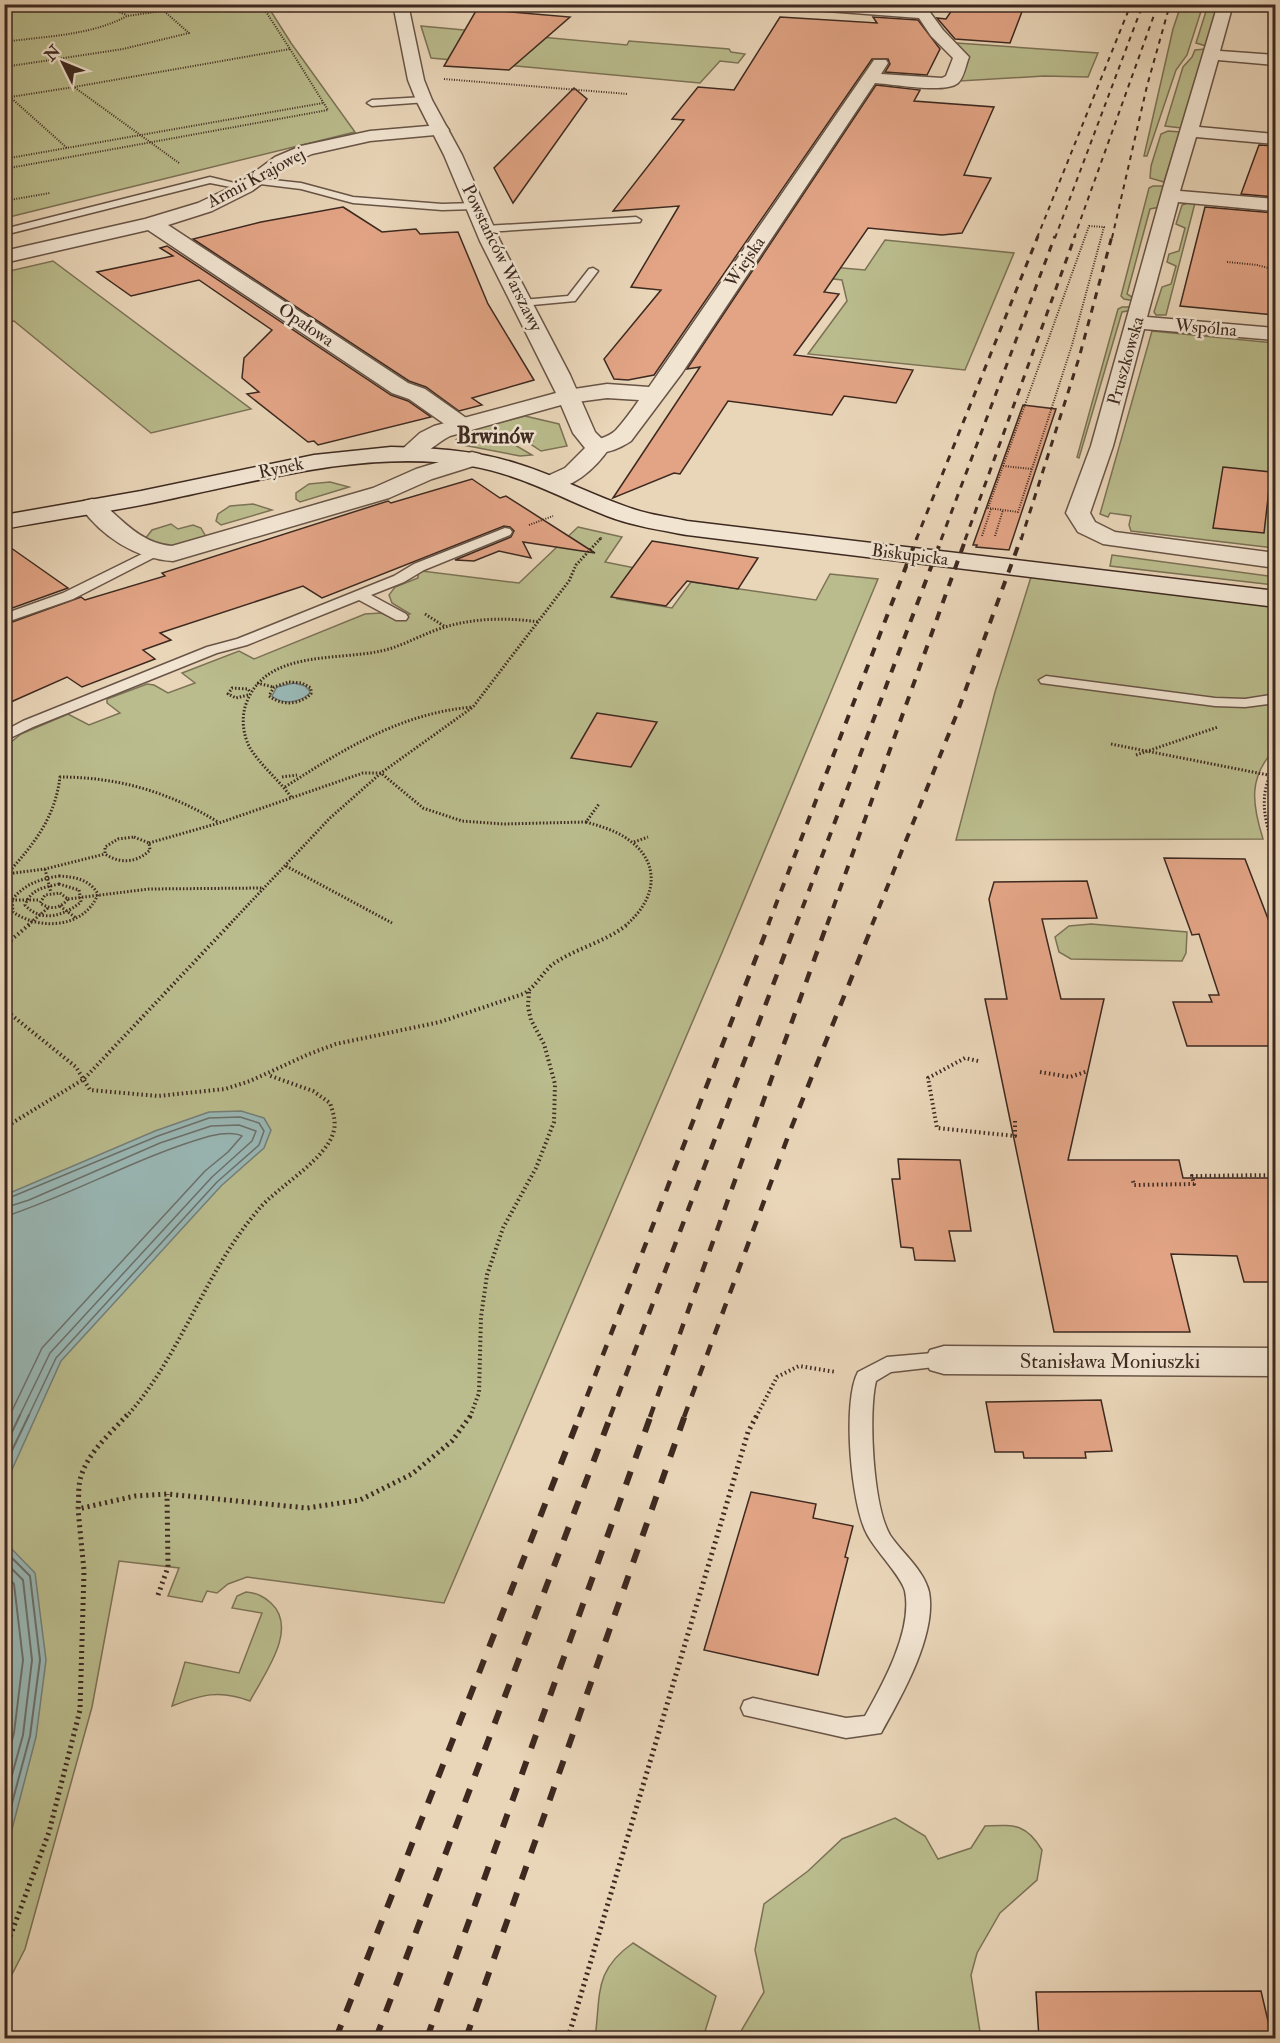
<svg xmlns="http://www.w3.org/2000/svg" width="1280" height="2043" viewBox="0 0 1280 2043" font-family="'IM FELL Double Pica',serif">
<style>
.green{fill:#babc8d;stroke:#7c7256;stroke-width:1.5}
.water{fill:#99b8b6;stroke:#747f7a;stroke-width:1.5}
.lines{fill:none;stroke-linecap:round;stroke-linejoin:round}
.shore-far1{stroke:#6b706b;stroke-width:1.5}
.shore{stroke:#6b706b;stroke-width:2}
.building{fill:#e2a485;stroke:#3d2920;stroke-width:1.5}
.service-casing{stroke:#685446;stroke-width:3}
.minor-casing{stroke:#685446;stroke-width:3}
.tertiary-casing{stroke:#685446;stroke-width:3}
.secondary-casing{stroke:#3d2920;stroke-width:3}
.path-far3{stroke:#3d2920;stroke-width:2;stroke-dasharray:1 1.5;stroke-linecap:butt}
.path-far2{stroke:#3d2920;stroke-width:3;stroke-dasharray:1.5 2;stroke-linecap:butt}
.path-far1{stroke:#3d2920;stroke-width:4;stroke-dasharray:1.5 3;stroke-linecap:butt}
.path{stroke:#3d2920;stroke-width:5;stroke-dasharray:2 4;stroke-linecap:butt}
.service{fill:#f1e4d1;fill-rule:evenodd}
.minor{fill:#f1e4d1;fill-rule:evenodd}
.tertiary{fill:#f1e4d1;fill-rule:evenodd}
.secondary{fill:#f1e4d1;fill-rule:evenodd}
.rail-far4{stroke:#3d2920;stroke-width:2;stroke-dasharray:5 5;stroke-linecap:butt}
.rail-far3{stroke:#3d2920;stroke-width:3;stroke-dasharray:7 7;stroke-linecap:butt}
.rail-far2{stroke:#3d2920;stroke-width:4;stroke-dasharray:9 9;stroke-linecap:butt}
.rail-far1{stroke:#3d2920;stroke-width:4.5;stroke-dasharray:11 11;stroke-linecap:butt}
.rail{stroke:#3d2920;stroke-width:6;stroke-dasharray:14 14;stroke-linecap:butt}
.labels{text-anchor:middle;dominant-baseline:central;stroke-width:5;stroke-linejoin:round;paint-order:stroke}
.far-street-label{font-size:18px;fill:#3d2920;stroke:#f1e4d1}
.street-label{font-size:21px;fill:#3d2920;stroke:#f1e4d1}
.far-district-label{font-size:22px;font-weight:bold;fill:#3d2920;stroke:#f1e4d1}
</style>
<rect width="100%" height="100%" fill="#e9d5b8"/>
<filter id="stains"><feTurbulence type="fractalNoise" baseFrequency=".00333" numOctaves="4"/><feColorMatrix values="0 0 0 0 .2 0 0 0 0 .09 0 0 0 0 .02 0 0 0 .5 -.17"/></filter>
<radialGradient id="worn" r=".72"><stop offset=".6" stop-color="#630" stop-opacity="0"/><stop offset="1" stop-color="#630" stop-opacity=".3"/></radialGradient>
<g class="green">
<polygon points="4,5 267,5 291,43 355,132 5,218"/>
<polygon points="1181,5 1203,5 1187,55 1176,70 1147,156 1144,156 1173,29"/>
<polygon points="1208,5 1218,5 1206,46 1196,43"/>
<polygon points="421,26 627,45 629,41 729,49 731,52 745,54 738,63 720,61 700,83 431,58"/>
<path d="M956 43 1098 53 1088 77 1044 76 960 81C968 62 968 59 956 43Z"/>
<polygon points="1205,49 1181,128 1165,126 1183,67 1192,57 1195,50"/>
<polygon points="1168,131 1180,132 1164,182 1150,178 1151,166 1161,134"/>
<polygon points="1153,186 1163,186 1160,207 1150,209 1127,294 1135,299 1135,301 1124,299 1121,296 1149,188"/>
<polygon points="1188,203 1195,203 1166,315 1156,315 1154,312 1162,287 1171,284 1176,266 1167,262 1169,254 1179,251 1185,228 1176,224 1182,205"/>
<polygon points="885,240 1014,253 965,370 808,354 847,301 842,280 808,276 773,262 865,270"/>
<polygon points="53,261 251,409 151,433 14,321 5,323 5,272"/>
<polygon points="1122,307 1133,307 1133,310 1122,312 1079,458 1077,457 1118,309"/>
<polygon points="1152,331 1275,343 1275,548 1131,531 1129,525 1131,516 1110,513 1108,517 1100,514"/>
<polygon points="525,416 559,424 567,446 541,451 529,443 533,441 521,433 503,438 532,455 520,456 463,445 456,440 464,432"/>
<polygon points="330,482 349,487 300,502 296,499 296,493 309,484"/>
<polygon points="253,504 272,510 221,525 216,521 218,514 230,506"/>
<polygon points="171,524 178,529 193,525 201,528 205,535 204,538 174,550 145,539 152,530"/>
<polygon points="578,527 622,537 605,562 640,569 617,599 672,608 691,582 816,600 830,574 878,579 721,955 444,1603 247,1577 228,1584 217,1593 207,1591 202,1602 168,1596 179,1568 119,1561 92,1707 25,1949 5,1988 5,747 21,734 68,714 89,725 120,713 107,703 107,699 147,684 154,685 168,693 195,683 182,673 239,651 254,659 365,614 381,613 396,620 410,614 392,603 389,595 395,587 418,578 418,573 422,571 519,583"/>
<polygon points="1112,555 1275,577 1275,585 1110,566"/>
<path d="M1031 577 1275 607V749C1248 777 1252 804 1263 839L956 840 995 692Z"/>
<polygon points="1091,924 1187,932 1186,953 1182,961 1071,959 1059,952 1055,937 1069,926"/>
<path d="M246 1592C257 1593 263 1596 271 1603 299 1629 264 1674 250 1701 219 1689 201 1695 172 1706L185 1662 239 1673 262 1613 232 1608 237 1596Z"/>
<path d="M895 1818 925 1836 938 1859 971 1848 985 1826C1014 1825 1026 1823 1042 1850L1037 1880 1000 1913 977 1953 971 1975 981 2038H737L764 1992 755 1950 764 1904 808 1871 842 1839Z"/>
<path d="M633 1943 716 1996 703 2038H595C601 1995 593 1971 633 1943Z"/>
</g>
<g class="water">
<path d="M294 683 305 686 310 691 309 694C298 703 283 705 272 696L277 687Z"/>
<polygon points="241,1111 264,1118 271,1130 264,1148 221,1186 61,1361 5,1485 5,1195 155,1131 209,1112"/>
<polygon points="5,1542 35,1573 46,1660 36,1737 5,1856"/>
</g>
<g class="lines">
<g class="shore-far1">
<polyline points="4,1200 158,1136 209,1118 240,1117 259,1123 264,1131 259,1145 217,1182 56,1358 28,1417"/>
<polyline points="4,1208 29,1200 160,1143 211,1126 239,1125 256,1131 252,1141 212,1177 50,1353 19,1417"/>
<path d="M4 1217C74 1194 139 1156 210 1136 219 1134 234 1132 242 1136L228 1152 205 1171 42 1348 9 1417"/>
</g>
<g class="shore">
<polyline points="4,1427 10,1415"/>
<polyline points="4,1449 20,1415"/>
<polyline points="4,1467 29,1415"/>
<polyline points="4,1550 30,1576 40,1660 30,1736 4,1833"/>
<polyline points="4,1561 23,1580 32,1660 23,1735 4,1804"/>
<polyline points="4,1573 14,1584 23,1660 14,1733 4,1768"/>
</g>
</g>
<g class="building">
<polygon points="956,4 961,4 1023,9 1010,43 955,39 937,18 946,19"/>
<polygon points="477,9 570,17 509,70 444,66"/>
<polygon points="780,17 877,23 873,17 918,20 940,49 927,75 885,72 890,64 888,59 872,59 654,375 628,380 614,379 604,359 661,290 631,287 679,206 613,211 684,120 672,119 698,87 734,90"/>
<polygon points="876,85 920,90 914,101 994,107 964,175 991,178 962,233 942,235 868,228 824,292 839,294 794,355 913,370 896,403 844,396 832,415 728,401 680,474 674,473 613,498 700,367 687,369"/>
<polygon points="574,88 587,99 513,203 494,168"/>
<polygon points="1259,145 1275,146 1275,197 1241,194"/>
<polygon points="343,207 382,232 416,229 420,234 458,232 488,304 534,380 472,398 482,405 459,411 426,387 409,381 193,239 261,222"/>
<polygon points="1205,207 1275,213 1275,315 1180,306"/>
<polygon points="167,246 391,395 408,401 431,417 318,445 314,441 308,442 247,394 259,392 242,378 244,358 272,330 199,280 131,296 97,272 173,256 160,248"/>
<polygon points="1023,405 1056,409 1009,550 976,547 977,545 973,545"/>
<polygon points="1223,467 1271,472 1264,533 1213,528"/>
<polygon points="472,479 500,498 506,496 595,553 523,542 531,558 499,551 474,561 455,560 511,537 514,531 510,527 504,526 322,598 303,586 160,633 171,640 143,650 155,659 82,687 67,677 4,705 4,625 81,597 85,600 165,576 162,573 388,501 391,503"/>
<polygon points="652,541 758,558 738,589 687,581 666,606 611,597"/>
<polygon points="4,543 68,588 4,611"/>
<polygon points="597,713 657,722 631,767 571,758"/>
<polygon points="1164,858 1245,859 1275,937 1275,1046 1187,1046 1173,1002 1212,1002 1209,995 1219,995 1199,934 1192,935"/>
<polygon points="1087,881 1097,918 1042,919 1061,999 1104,999 1068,1160 1179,1160 1183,1178 1275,1178 1275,1282 1244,1282 1237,1256 1171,1254 1190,1332 1054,1332 985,999 1007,999 989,899 994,882"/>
<polygon points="898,1159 960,1160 971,1231 949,1231 955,1261 915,1260 913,1248 901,1247 892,1179 900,1179"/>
<polygon points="1101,1400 1112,1451 1085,1452 1086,1458 1024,1458 1023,1452 995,1452 986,1402"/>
<polygon points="751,1492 816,1504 813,1518 853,1526 845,1557 848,1558 818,1675 704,1650"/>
<polygon points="1261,1991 1272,2038 1039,2038 1036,1992"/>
</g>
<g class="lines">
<g class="service-casing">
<g id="service">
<polygon points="424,97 427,98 427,102 372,106 367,103 372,100"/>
<polygon points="210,177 251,187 246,190 210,183 4,235 4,229"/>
<polygon points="255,178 301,183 353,197 442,204 475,203 480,206 475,209 442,210 353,203 301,189 251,183 251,179"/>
<polygon points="636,217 641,220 640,222 485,232 480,229 485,226"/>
<polygon points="593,268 598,271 575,301 522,306 516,303 522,300 568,296 589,269"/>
<polygon points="505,528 510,529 512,532 510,535 424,570 404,582 371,595 406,614 408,617 406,620 396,620 359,600 247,645 217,653 33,727 4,741 4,731 23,721 207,647 237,639 394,576 414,564"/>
<polygon points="152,549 159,553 157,556 73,599 4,623 4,614 63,593"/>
<polygon points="1046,676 1215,698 1245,699 1276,694 1276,703 1245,707 1215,706 1041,683 1039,680"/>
<path d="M944 1352 952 1355 955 1360 952 1365 891 1372 876 1381C868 1414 873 1506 890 1535 902 1553 924 1570 929 1592 937 1635 901 1697 881 1733L846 1738 744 1715 741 1708 744 1701 753 1698 846 1718 865 1716C883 1684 913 1630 905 1591 902 1577 875 1550 867 1534 851 1505 842 1401 858 1372L887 1357Z"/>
</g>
</g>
<g class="minor-casing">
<g id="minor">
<path d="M794 4H863L929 11 943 30 969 57C966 64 964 78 958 83 945 94 893 84 875 83L682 373 631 441C619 449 605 455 591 452L588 447C594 438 607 439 616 430 624 421 632 410 639 400L607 398 569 403 561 401 558 396 561 391 607 384 649 387 874 60H886L888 63 881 74 942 78 946 76 953 58 931 36 919 18 801 9Z"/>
<polygon points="1218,4 1233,4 1220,51 1276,55 1276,65 1218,60 1199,127 1276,134 1276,144 1196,137 1180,191 1276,199 1276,211 1178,202 1147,317 1276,328 1276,340 1144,329 1113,446 1090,513 1095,522 1115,532 1276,553 1276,568 1103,544 1078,532 1066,513 1091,446 1164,185"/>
<polygon points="440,125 446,126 449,130 446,134 370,141 312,154 287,165 252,191 212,211 168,225 408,383 425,389 469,420 472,425 469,430 461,432 453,430 409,399 392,393 148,230 4,263 4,251 145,219 198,203 240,183 275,157 301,146 370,131"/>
<path d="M472 452 480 454 484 459 480 464 432 479 389 498 173 561C136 559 101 536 80 506L84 501 92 499 100 501C122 520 142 544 172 546L373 488 416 469Z"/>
<polygon points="944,1346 1276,1348 1276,1376 944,1374 930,1370 925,1360 930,1350"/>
</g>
</g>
<g class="tertiary-casing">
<path id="tertiary" d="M393 4H408L424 80 432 100 462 155 500 241 570 375 595 432 610 447C597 467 569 494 543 488L539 483 543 478 565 468 585 448 573 433 561 405 450 436C434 444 420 462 402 458L398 453 420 433 434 426 556 393 480 241 444 155 416 100 408 80Z"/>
</g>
<g class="secondary-casing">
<path id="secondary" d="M391 447C434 448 476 450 518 464 557 476 594 496 633 509 651 515 669 517 687 521L1276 591V607L687 535C660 530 633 526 607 516 563 499 519 474 471 466 366 449 263 480 161 501 109 512 57 519 4 529V515L141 491 314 455Z"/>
</g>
<g class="path-far3">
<polyline points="96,4 127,15"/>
<polyline points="164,4 173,8"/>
<path d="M4 42C45 36 90 36 127 16L211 4"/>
<polyline points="4,67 123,49 189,33 164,11"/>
<polyline points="444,79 628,94"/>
<polyline points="10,97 67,148"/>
<polyline points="4,98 74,87"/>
<polyline points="4,159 323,103"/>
<polyline points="179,163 74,87 290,49 261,4"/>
<polyline points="4,169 328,110 290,49"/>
<polyline points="4,201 50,193"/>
<polygon points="1089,226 1104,227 1072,345 1018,512 988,508"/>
<polyline points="1227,262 1257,265 1276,270"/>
<polyline points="1003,466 1032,469"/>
<polyline points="529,525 553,516"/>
<polyline points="982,536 991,509"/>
<polyline points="995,536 1003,510"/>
<polyline points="599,540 602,537"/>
</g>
<g class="path-far2">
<polyline points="425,614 444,626"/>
<path d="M289 682 302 683 311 688V694C299 705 282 706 269 696L274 687Z"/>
<polyline points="257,683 273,687"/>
<polyline points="248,695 236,698 228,694 232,688 248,689 250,692"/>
<polyline points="1111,744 1268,775"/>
<polyline points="1136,755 1218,727"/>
<path d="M1276 765C1257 794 1264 821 1276 852"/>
<polyline points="282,777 297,775"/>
<path d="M285 787C344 749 401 713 473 707"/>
<path d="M291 797C279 780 261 766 250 748 243 735 241 718 246 704 265 650 334 661 381 651 400 647 417 637 436 630 469 618 505 617 539 622"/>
<path d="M586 822C600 826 614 830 626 838 663 862 656 900 626 925"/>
<path d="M134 837 149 843 150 850C137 863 120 864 105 854V847L118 839Z"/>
<polyline points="634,842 648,837"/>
<polyline points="149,843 219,823 363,773 381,773 423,808 462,821 503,824 586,822 599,804"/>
<polyline points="286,866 392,923"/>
<polyline points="45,869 51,893"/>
<polyline points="6,874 45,869 105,854"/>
<path d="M7 874C34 844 55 818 60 777 118 777 169 792 218 822"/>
<path d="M59 876C75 877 89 879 98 894 85 928 40 931 13 912L12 900C24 884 40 879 59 876Z"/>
<path d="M59 884 79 890 81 902C64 916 41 923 25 905 32 888 43 888 59 884Z"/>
<path d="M60 893 68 899C60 909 50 910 40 903L45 895Z"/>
<polyline points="68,899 149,889 263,888"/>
<polyline points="12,900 40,900"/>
<polyline points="60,906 76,918"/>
<polyline points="28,925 48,908"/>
<polyline points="229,925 330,818 381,773 473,707 569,581 576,565 601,538"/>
</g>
<g class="path-far1">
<polyline points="4,946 30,924"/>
<path d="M4 1009 76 1067 90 1090 158 1096 225 1089 250 1081 309 1054 336 1044 440 1022 523 994C536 987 542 973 553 964 576 948 606 942 628 924"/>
<polyline points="978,1061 965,1058 928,1078 937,1128 1015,1136 1015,1120"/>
<polyline points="1040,1072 1070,1077 1088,1071"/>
<polyline points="4,1128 84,1079 230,924"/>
<polyline points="1133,1181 1134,1185 1194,1184 1192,1176 1276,1175"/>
<path d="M126 1417C182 1355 204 1272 259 1209 278 1186 328 1159 334 1130 336 1121 333 1112 330 1103L313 1091 268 1075"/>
<polyline points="470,1417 479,1393 481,1317 487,1275 503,1228 536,1168 554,1122 555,1084 544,1044 531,1020 528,1007 529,991"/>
<polyline points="756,1417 777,1377 799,1366 836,1372"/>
</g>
<g class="path">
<path d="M127 1415C110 1434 86 1454 80 1480 78 1490 79 1500 78 1509L135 1496 167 1494 307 1508 360 1500 412 1474 452 1441 471 1415"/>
<polyline points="158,1595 168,1567 167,1494"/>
<polyline points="4,1953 49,1832 80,1710 84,1571 78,1509"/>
<polyline points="568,2038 748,1432 757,1415"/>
</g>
<use href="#service" class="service"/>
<use href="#minor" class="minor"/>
<use href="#tertiary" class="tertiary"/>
<use href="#secondary" class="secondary"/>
<g class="rail-far4">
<polyline points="1037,238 1131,4"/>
<polyline points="1055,238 1143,4"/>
<polyline points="1074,238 1158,4"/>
<polyline points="1112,238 1147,86 1170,4"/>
</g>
<g class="rail-far3">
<polyline points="916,540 1038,236"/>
<polyline points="941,540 1055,236"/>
<polyline points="965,540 1075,236"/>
<polyline points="1021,540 1079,358 1112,236"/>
</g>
<g class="rail-far2">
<polyline points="768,925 917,538"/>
<polyline points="796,925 942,538"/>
<polyline points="827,925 966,538"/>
<polyline points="872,925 956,716 1021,538"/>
</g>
<g class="rail-far1">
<polyline points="579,1417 769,924"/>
<polyline points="610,1417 796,924"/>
<polyline points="650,1417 827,924"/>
<polyline points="684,1417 790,1131 873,924"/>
</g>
<g class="rail">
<polyline points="336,2038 580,1415"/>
<polyline points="376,2038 611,1415"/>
<polyline points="427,2038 651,1415"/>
<polyline points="466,2038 685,1415"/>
</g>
</g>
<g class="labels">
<g class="far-street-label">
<text transform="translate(256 178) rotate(-28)">Armii Krajowej</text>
<text transform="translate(502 258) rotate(64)">Powstańców Warszawy</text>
<text transform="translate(745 262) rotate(-56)">Wiejska</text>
<text transform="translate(306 325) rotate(34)">Opałowa</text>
<text transform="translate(1206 328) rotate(5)">Wspólna</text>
<text transform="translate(1126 361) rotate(-74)">Pruszkowska</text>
<text transform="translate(281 468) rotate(-12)">Rynek</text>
<text transform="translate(910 555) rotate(7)">Biskupicka</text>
</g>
<g class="street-label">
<text x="1110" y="1361">Stanisława Moniuszki</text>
</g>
<g class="far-district-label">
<text x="495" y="436">Brwinów</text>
</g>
</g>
<rect width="1280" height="2043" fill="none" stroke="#e9d5b8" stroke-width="24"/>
<rect x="6" y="6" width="1268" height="2031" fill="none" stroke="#3d2920" stroke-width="3"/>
<rect x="12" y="12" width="1256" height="2019" fill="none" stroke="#3d2920" stroke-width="1.5"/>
<g transform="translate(63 63) rotate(313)" stroke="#f1e4d1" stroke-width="4.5" paint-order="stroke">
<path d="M0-4.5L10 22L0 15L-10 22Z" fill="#3d2920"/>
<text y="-9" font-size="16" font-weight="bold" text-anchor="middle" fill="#3d2920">N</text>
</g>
<rect width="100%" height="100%" filter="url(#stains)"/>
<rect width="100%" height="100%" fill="url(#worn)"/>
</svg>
